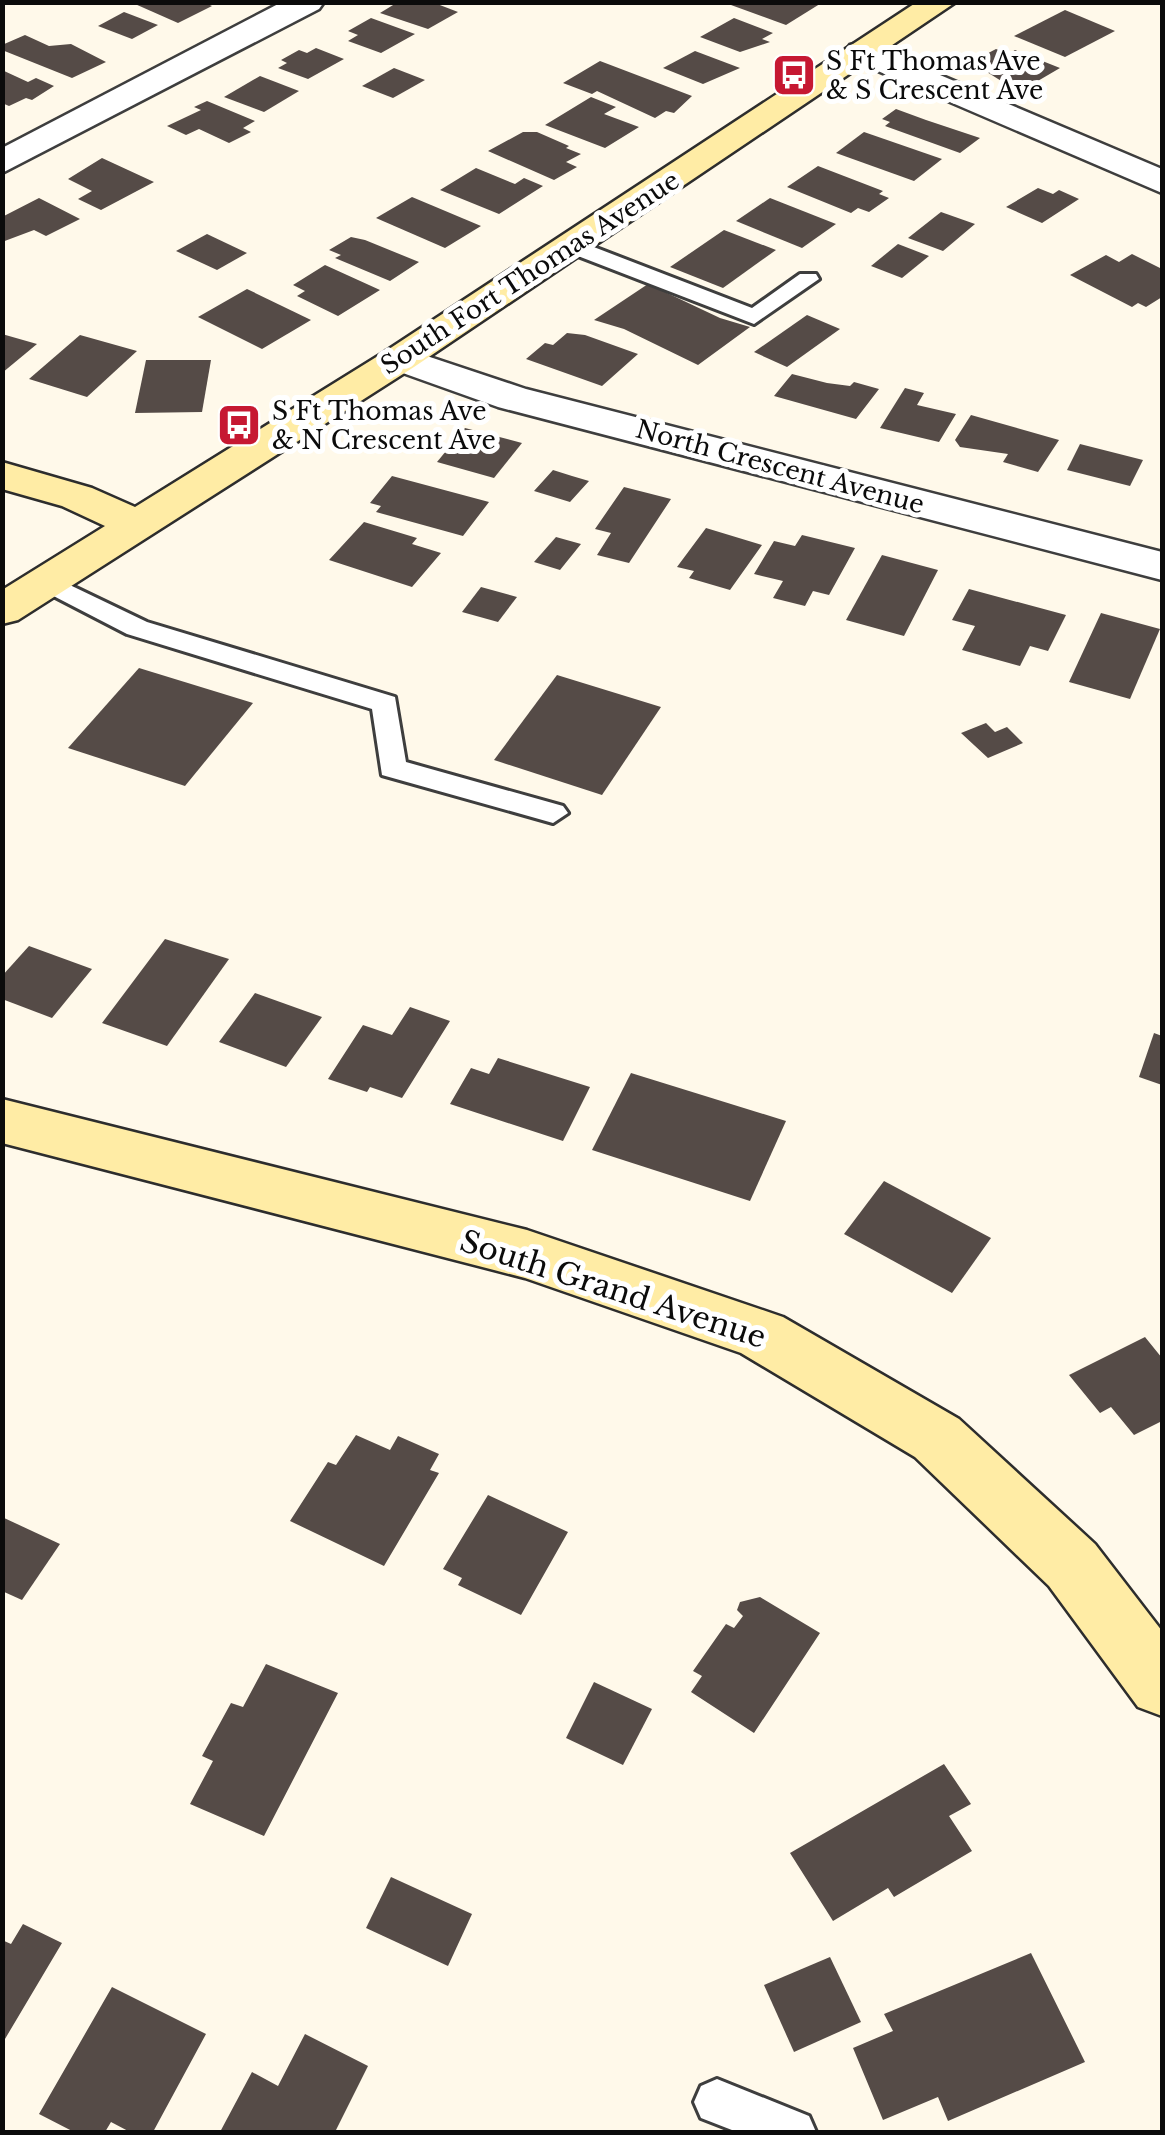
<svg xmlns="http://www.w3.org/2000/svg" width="1165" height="2135" viewBox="0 0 1165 2135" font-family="'Libre Baskerville',serif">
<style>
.building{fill:#554b47}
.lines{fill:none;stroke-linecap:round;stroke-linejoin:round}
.lane-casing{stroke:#3e3e3e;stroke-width:6}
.street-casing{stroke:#3e3e3e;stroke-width:5}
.secondary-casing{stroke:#2d2d2d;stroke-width:5}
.lane{fill:#fff;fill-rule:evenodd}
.street{fill:#fff;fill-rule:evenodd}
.secondary{fill:#ffeca5;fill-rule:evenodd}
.labels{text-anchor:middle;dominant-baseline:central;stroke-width:10;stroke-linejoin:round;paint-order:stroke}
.far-poi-label{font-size:25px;fill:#0b0b0b;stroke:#fff;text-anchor:start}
.far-street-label{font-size:25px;fill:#0b0b0b;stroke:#fff}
.street-label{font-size:30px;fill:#0b0b0b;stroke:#fff}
</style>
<rect width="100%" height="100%" fill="#fff9ea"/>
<g class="building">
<polygon points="139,2 203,2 212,6 178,23 135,4"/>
<polygon points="398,2 432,2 458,12 428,29 380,13"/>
<polygon points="736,2 823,2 786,25 731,5"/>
<polygon points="1065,10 1115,31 1065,57 1014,36"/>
<polygon points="124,12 158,25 132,39 98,26"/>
<polygon points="371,18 415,34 381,53 348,41 358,35 348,31"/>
<polygon points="734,18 773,33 762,39 770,42 740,52 700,37"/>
<polygon points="25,35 49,46 71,44 106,62 72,78 2,50 2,45"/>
<polygon points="316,48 344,59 308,79 278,68 287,63 281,60 299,50 307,53"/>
<polygon points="996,49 1009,54 1015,50 1060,68 1019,92 971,62"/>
<polygon points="695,51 740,68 703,84 663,68"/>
<polygon points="600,61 692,96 674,113 666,111 655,118 597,91 592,94 563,83"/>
<polygon points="394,68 425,80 393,98 362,86"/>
<polygon points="2,70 28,82 36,78 54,86 32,100 26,98 9,106 2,103"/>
<polygon points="260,76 299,91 264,112 224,97"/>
<polygon points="591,97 616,107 604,114 639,127 605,148 545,125"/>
<polygon points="207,101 255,121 243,128 251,132 229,143 199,129 186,135 167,126 201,110 194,107"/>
<polygon points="896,109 926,120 980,138 960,153 885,126 890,122 882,119"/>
<polygon points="523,132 537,132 569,146 566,148 581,154 566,162 577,167 554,180 488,151"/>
<polygon points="864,132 942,159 914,181 836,153"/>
<polygon points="102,158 154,182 101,210 78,199 92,191 68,179"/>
<polygon points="818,166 883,191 879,194 889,198 869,212 858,208 851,213 787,187"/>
<polygon points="476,168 515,184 524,178 543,186 499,214 440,190"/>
<polygon points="1038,188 1053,194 1059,190 1079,199 1042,223 1006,207"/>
<polygon points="412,197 481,226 445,248 376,218"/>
<polygon points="39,198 80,219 46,236 34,230 2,242 2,217"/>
<polygon points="770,198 836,224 802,248 736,221"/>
<polygon points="941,212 975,224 943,251 908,238"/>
<polygon points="724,230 776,250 723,288 670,267"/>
<polygon points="207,234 247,253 217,270 176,251"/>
<polygon points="351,237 365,240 419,262 390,281 335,258 341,255 329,250"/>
<polygon points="898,244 929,256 902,278 871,266"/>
<polygon points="1132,254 1162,269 1162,297 1146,307 1138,303 1132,307 1070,275 1106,255 1119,262"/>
<polygon points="325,265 380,290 338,316 297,296 305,291 293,285"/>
<polygon points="648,284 720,318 750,327 698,365 624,329 594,320"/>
<polygon points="247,289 311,320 262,349 198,317"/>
<polygon points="807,315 840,329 787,367 754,352"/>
<polygon points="567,333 585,335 638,354 602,386 526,359 545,343 553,345"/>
<polygon points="2,334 37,344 2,373"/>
<polygon points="80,335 137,351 87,397 29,379"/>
<polygon points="146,360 211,360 202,412 135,413"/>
<polygon points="792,374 827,383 850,386 854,382 879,389 856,419 774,396"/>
<polygon points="905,388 924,393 917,405 956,414 939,442 880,428"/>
<polygon points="971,415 1059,440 1038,472 1003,462 1008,454 960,447 955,440"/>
<polygon points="465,428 522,443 494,478 437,462"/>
<polygon points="1080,444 1143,460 1130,486 1067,470"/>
<polygon points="553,470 572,476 589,481 570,502 534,491"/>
<polygon points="392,476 489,502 463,536 376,512 381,506 370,503"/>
<polygon points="624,487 671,499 629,563 597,555 611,533 595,529"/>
<polygon points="364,522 417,538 412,544 441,553 412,587 329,560"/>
<polygon points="706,528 762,545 730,590 689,578 694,571 677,567"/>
<polygon points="802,535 855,548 829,595 813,591 805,606 773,598 783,581 754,574 774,541 795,546"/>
<polygon points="556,537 581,544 560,570 534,562"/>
<polygon points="882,555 938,570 904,636 846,620"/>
<polygon points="481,587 517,597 498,622 462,612"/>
<polygon points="969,589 1066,615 1048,651 1030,646 1020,666 962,650 975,626 952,620"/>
<polygon points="1101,613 1160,629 1130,699 1069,682"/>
<polygon points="139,668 253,703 185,786 68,748"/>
<polygon points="557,675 661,707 602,795 494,760"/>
<polygon points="986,723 995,732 1007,727 1023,743 988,758 961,733"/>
<polygon points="165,939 229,959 167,1046 102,1023"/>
<polygon points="29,946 92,969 52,1018 2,999 2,976"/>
<polygon points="255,993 322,1017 286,1067 219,1042"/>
<polygon points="410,1007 450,1021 402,1098 370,1087 367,1092 328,1079 363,1025 392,1035"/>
<polygon points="1154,1033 1162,1036 1162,1085 1139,1077"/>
<polygon points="498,1058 590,1087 563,1141 450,1104 471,1068 489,1074"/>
<polygon points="631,1073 786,1121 750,1201 592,1150"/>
<polygon points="884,1181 991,1238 952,1293 844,1234"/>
<polygon points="1145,1337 1162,1358 1162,1421 1134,1435 1111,1407 1100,1413 1069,1375"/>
<polygon points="356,1435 390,1450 398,1436 439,1454 430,1470 439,1473 384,1566 290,1521 328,1462 336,1465"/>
<polygon points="488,1495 568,1532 521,1615 458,1585 462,1578 443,1569"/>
<polygon points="2,1517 60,1544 22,1600 2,1591"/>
<polygon points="760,1597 820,1633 754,1733 691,1692 702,1676 693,1671 726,1624 734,1628 743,1616 737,1610 740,1602"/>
<polygon points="266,1664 338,1693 264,1836 190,1804 213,1761 202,1756 231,1703 243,1707"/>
<polygon points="594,1682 652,1709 623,1765 566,1738"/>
<polygon points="944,1764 971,1804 949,1816 972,1851 894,1897 888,1888 833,1921 790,1853"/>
<polygon points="391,1877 472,1914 448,1966 366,1928"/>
<polygon points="23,1924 62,1943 2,2044 2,1940 11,1944"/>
<polygon points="1031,1953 1085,2062 948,2121 938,2097 883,2120 853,2048 893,2031 884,2014"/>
<polygon points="830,1957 861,2022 794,2052 764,1985"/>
<polygon points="112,1987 206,2034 153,2132 130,2132 111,2122 105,2132 74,2132 39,2114"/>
<polygon points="305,2034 368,2066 335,2132 220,2132 252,2072 278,2086"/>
</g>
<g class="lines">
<g class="lane-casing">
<g id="lane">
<polygon points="573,239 752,308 800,274 816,274 819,279 754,324 565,251 562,246"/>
<polygon points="49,575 147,622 395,697 406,762 563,806 568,813 553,823 382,775 372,709 127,634 40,589 36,583 40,577"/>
<polygon points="717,2079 809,2116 816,2132 737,2132 701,2118 694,2102 701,2086"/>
</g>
</g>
<g class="street-casing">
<g id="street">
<polygon points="282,2 324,2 319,9 2,173 2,148"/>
<polygon points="862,42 1162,169 1162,193 850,59 845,52 850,45"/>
<polygon points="400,347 526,389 1162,552 1162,580 498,407 386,367 380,359 386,351"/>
</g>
</g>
<g class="secondary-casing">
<g id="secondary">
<polygon points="917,2 956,2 414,367 18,620 2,624 2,590 105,526 62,506 2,489 2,462 92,488 135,507 386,351"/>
<polygon points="2,1099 527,1230 783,1317 959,1419 1095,1544 1162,1631 1162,1716 1138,1707 1049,1586 915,1457 741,1353 525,1278 2,1143"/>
</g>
</g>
<use href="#lane" class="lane"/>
<use href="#street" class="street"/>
<use href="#secondary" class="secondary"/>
</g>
<defs>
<g id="bus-square" transform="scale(2.25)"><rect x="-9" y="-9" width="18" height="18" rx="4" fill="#c61832" stroke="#fff"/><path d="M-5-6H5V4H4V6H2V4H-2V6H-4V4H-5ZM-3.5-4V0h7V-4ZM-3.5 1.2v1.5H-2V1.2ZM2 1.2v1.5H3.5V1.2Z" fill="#fff"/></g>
</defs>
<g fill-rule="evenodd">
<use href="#bus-square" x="794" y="75"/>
<use href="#bus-square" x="239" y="425"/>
</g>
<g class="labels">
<g class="far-poi-label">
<text x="826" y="61">S Ft Thomas Ave<tspan x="826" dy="29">&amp; S Crescent Ave</tspan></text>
<text x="272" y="411">S Ft Thomas Ave<tspan x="272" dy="29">&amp; N Crescent Ave</tspan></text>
</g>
<g class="far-street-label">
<text transform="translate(530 273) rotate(-33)">South Fort Thomas Avenue</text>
<text transform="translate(780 467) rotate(15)">North Crescent Avenue</text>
</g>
<g class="street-label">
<text transform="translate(613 1289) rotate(18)">South Grand Avenue</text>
</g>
</g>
<rect width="1165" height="2135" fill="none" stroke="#0b0b0b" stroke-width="10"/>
</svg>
